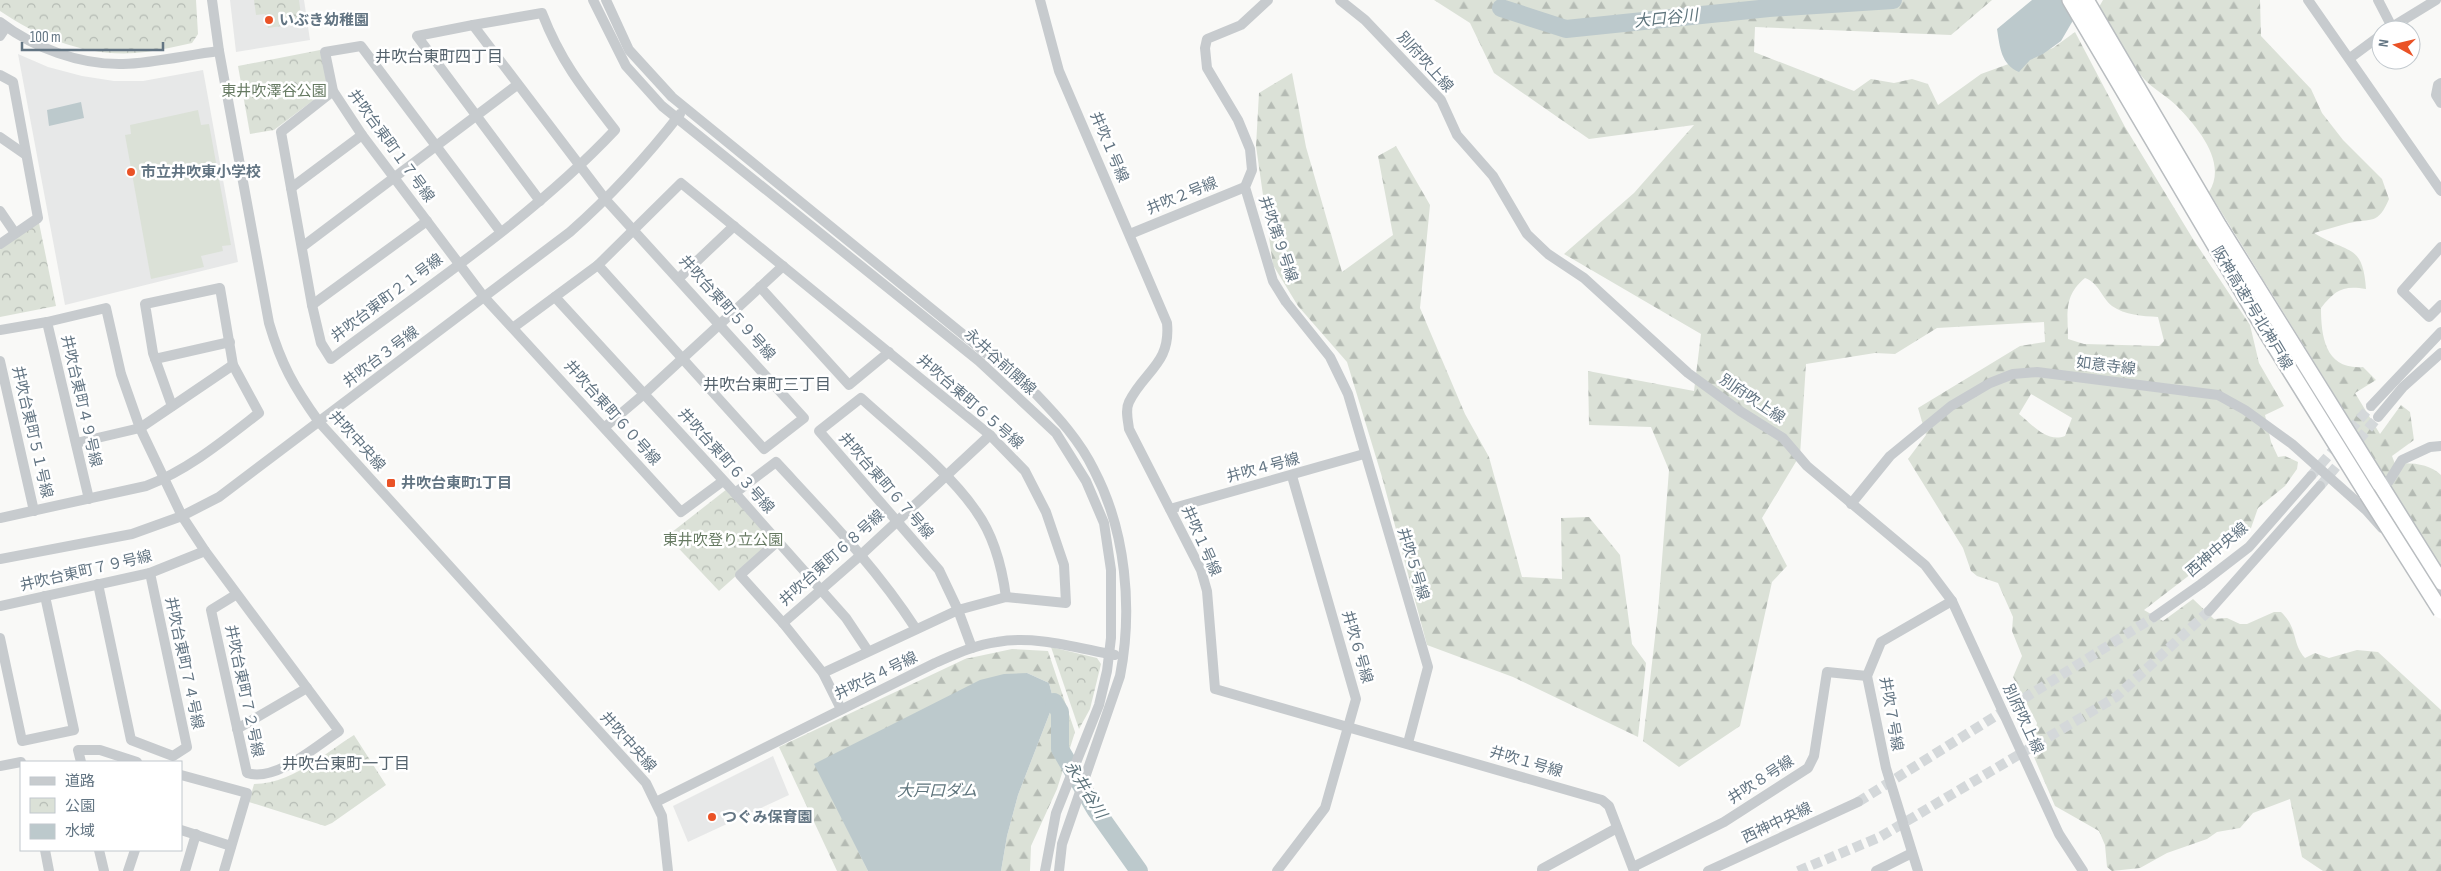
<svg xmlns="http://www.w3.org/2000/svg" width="2441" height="871" viewBox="0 0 2441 871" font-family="'Sofia Sans Condensed','Noto Sans JP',sans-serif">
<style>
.built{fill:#e7e8e8}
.forest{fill:url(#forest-firs);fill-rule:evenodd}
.park{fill:url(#park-crowns)}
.pitch{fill:#dbe1d7}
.water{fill:#bcc9cc}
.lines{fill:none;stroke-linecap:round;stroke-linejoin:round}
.river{stroke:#bcc9cc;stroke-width:18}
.minor-tunnel{stroke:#d4d8da;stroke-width:10;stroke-dasharray:10 5;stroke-linecap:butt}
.highway-casing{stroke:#b9bdc0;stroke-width:18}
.minor{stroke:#c7cbce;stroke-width:10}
.highway{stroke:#fff;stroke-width:15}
.highway-bridge-casing{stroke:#b9bdc0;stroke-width:18;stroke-linecap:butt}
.highway-bridge{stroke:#fff;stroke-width:15}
.poi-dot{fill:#ea5226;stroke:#fff;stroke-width:2}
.labels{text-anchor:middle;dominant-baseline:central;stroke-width:5;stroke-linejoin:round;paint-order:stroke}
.poi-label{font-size:15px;font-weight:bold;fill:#637583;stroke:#fff;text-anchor:start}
.street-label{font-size:15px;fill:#637583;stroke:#fff}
.park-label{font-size:15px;fill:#667a62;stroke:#fff}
.water-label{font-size:16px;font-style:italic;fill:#5e747c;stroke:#fff}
.neighbourhood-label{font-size:16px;fill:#55636d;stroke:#fff}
</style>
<defs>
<pattern id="forest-firs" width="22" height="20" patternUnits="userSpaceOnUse" patternTransform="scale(1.25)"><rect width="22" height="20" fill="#dbe1d7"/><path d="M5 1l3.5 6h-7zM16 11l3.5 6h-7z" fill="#b5bbb4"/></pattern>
<pattern id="park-crowns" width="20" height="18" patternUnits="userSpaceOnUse" patternTransform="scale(1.25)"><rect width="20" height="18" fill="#dbe1d7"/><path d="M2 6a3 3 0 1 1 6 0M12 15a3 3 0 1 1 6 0" fill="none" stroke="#b5bbb4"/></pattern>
</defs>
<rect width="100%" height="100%" fill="#f9f9f7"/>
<g class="built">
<polygon points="230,0 304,0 310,40 236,52"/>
<polygon points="18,54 48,67 82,76 114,81 143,81 203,70 238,262 65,305"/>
<polygon points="773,756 789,795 688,842 673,806"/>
</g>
<g class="forest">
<path d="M1434 0H1992L1951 35 1755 27 1754 52 1854 91 1871 79 1894 83 1912 79 1928 84 1938 105 1981 74 2053 48 2075 32 2125 127 2193 239 2250 325 2259 363 2284 406 2265 415 2271 442 2278 457 2285 456 2298 462 2297 469 2285 486 2258 508 2251 528 2144 610 2163 621 2193 599 2214 619 2227 618 2240 624H2247L2274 612H2281C2299 629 2291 642 2305 658L2315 653 2329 658 2357 650 2378 652 2441 710V871H2323L2302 857 2290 799 2253 813 2240 828 2217 832 2207 839 2167 853 2140 868 2112 871 2107 867 2105 845 2099 831 2055 806 2031 750 2037 723 2013 677 2022 656 2012 631 2013 617 1998 583 1977 576 1971 571 1963 548 1908 459 1926 435 1918 408 2020 346 2045 342 2044 322 1937 328 1895 354 1875 353 1806 364 1800 455 1762 518 1787 566 1772 582 1740 726 1679 767 1643 741 1658 611 1669 470 1651 427 1589 425 1588 371 1694 391 1701 334 1564 254 1634 193 1694 125 1589 139 1494 73 1470 23ZM2085 278C2099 283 2101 297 2112 306 2125 315 2142 316 2158 317L2164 341 2159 346 2084 344 2068 339C2068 314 2063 296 2085 278ZM2031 394 2072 418 2065 436C2046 443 2032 424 2019 414Z"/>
<path d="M2103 0H2260L2261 36 2311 89 2322 113 2343 140 2382 179 2389 199C2378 225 2372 218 2349 223 2337 226 2326 230 2314 233 2348 254 2363 243 2366 289 2343 285 2335 290 2321 308 2321 338 2326 370 2363 367L2376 380 2355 393 2380 434 2401 405 2410 412 2414 440 2392 456 2395 464C2410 462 2430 464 2441 475V567L2209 192C2228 162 2197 127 2177 106 2167 96 2153 89 2144 79 2129 62 2112 27 2099 7Z"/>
<polygon points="1292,73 1306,147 1342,272 1393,235 1378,156 1396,146 1430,205 1420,308 1465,414 1489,457 1522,577 1562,579 1561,518 1589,517 1620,555 1632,644 1646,663 1638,737 1513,677 1427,645 1382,477 1347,362 1298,306 1273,265 1256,146 1259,93"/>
<polygon points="1012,649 1048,651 1075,732 1057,789 1031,846 1030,871 1001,871 1007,836 1018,795 1054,702 1049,683 1027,673 815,764 868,871 837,871 779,747 965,659"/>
</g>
<g class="park">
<path d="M0 0H196L198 34 192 43C177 46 161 50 146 52 93 59 43 40 0 11Z"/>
<polygon points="254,0 299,0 302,23 268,28 265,14 256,15"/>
<polygon points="320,50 328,84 327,90 274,130 250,134 238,66"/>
<polygon points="38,218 56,306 0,317 0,244"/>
<polygon points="727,489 774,542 719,591 667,536"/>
<polygon points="1051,647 1097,658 1101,664 1090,709 1079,729"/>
<path d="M354 735 386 785 332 823 325 826 249 802 254 784C291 784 324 754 354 735Z"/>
</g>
<polygon class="pitch" points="198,110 201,125 209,124 231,245 222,246 223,251 201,256 204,267 151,279 125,135 131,134 130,125"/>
<g class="water">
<path d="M2032 0H2080L2075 17 2061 41 2043 54 2030 60 2019 72C2001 64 2000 48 1997 29Z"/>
<polygon points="81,102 84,118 49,126 47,110"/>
<polygon points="1027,673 1049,683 1054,702 1018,795 1007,836 1001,871 868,871 814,764 980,680 1004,674"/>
</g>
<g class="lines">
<g class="river">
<polyline points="1501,8 1566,29 1769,8 1893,0"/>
<polyline points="1054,702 1060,712 1060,749 1095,809 1139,871"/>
</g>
<g class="minor-tunnel">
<polyline points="2311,476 2371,406"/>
<polyline points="2320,486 2378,417"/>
<polyline points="1858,802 2154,617"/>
<polyline points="1798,871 1880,837 2116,697 2209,611"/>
</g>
<g class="highway-casing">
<g id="highway">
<polyline points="2070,0 2268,335 2367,494"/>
<polyline points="2086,0 2219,226 2441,582"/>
</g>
</g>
<g class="minor">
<path d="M212 0 219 51 269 323C281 364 294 387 319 422L646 783 662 816 668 871"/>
<polyline points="593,0 626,66 662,106 979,361 1056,433 1086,481 1104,523 1111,570 1111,638 1107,671 1099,705 1056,813 1045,871"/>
<path d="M606 0 629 50 672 97 1036 394C1058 417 1080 441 1094 470 1126 531 1133 609 1120 676L1062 844 1059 871"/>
<path d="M1040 0 1059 71 1167 323C1171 364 1144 371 1129 402 1125 410 1128 420 1129 429L1201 570 1207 591 1215 689 1602 800 1609 806 1634 871"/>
<polyline points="1268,0 1241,25 1207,39 1205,48 1207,68 1238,120 1250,149 1252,170 1245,187 1273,281 1286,302 1330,357 1348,394 1428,667 1408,743"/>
<polyline points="1340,0 1365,20 1441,100 1457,135 1493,176 1527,234 1548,254 1584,278 1688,373 1740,411 1783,438 1807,466 1925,565 1952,601 2059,834 2083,871"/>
<polyline points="2308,0 2441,191"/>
<polyline points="2378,0 2392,27"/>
<path d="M0 22C34 48 80 65 123 64 154 63 187 55 219 51"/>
<polyline points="473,25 417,36 540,201"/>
<polyline points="2387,30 2436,0"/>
<polyline points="0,36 6,27"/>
<polyline points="2350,58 2381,35"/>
<polyline points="0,75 13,82 38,218 0,244"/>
<polyline points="2441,83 2438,85 2436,95 2441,103"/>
<path d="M333 91 281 132 312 305 321 343 331 359C428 286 532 218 615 130 583 89 561 62 542 13L473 25 606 200 804 418 764 449 598 265"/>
<polyline points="0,137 26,155"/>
<polyline points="291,188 362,135"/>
<polyline points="0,211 15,233"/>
<polyline points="500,231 361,46 325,52 333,91 362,135 484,297 681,512 723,481"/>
<polyline points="1130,234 1245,187"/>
<polyline points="302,247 517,85"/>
<polyline points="2441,247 2402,291 2429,317 2441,305"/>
<polyline points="679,278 734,226"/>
<polyline points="760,287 849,385 889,352"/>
<polyline points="555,297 735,493 846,618 868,651"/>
<polyline points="312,305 427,221"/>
<polyline points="514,327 598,265 681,183 990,435 1025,471 1046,512 1064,565 1066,603 1006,597 958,610 823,673"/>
<polyline points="0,330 47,322"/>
<polyline points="155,359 230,342"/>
<polyline points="0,361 34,511"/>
<polyline points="2371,406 2441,332"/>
<polyline points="2378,417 2403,387 2441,353"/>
<polyline points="605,427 644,394 783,266"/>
<polyline points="76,443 140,428 233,365"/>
<polyline points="2389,481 2402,460 2430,447 2441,446"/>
<path d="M735 493 776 462C826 516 876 567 916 629"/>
<path d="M89 499 47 322 106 308 121 374 140 428 182 516 205 551 339 731C315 747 276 782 247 773L211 610 237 594"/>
<polyline points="1851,504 1890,456 1951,406 1990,383 2013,374 2037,372 2218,395 2245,410 2292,444 2366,510 2382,528"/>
<polyline points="1170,509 1364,454"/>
<path d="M0 518 146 486C188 470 223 441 259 413L233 365 220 288 145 304 153 353 172 406"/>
<polyline points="778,541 740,575 783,623 823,673 841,709"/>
<path d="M0 559 132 534 182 516 219 497 570 232C613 194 645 159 680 114"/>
<polyline points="2428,580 2441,594"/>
<polyline points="98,584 131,740 173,756 187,747 150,573"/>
<polyline points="0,606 150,573 205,551"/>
<polyline points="2209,611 2320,486"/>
<polyline points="2154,617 2201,584 2249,547 2311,476"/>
<polyline points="783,623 862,554 990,435"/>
<polyline points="0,638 22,741 74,730 45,596"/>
<path d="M972 648 958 610 939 570 819 431 861 398C898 432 948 470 976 511 994 536 1002 567 1006 597"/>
<polyline points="237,729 307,688"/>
<polyline points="81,762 78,750 100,750 137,762"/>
<polyline points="0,766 21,762"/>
<polyline points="181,775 247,793 224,871"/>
<path d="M656 802 935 663C956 654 975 645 997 642 1035 635 1077 648 1115 655"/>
<polyline points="181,830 231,846"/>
<polyline points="45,850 49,871"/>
<polyline points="99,850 104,871"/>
<polyline points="1633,867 1724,822 1808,768 1814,756 1827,672 1867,676"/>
<polyline points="128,871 135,850"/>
<polyline points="185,871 196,834"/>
<polyline points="1277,871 1325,808 1356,699 1292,476"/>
<polyline points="1542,871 1542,869 1617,828"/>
<polyline points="1708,871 1858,802"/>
<polyline points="1876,871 1912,853"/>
<polyline points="1918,871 1886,768 1867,676 1881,642 1952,601"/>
</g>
<use href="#highway" class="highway"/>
<g class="highway-bridge-casing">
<polyline id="highway-bridge" points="2367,494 2441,611"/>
</g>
<use href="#highway-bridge" class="highway-bridge"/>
</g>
<g class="poi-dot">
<circle cx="269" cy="20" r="5"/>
<circle cx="131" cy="172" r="5"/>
<rect x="386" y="478" width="10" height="10" rx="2.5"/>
<circle cx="712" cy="817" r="5"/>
</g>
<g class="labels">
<g class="poi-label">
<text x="279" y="20">いぶき幼稚園</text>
<text x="141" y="172">市立井吹東小学校</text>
<text x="401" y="483">井吹台東町1丁目</text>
<text x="722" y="817">つぐみ保育園</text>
</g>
<g class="street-label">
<text transform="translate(1425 62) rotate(48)">別府吹上線</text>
<text transform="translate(391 146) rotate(54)">井吹台東町１７号線</text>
<text transform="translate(1109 147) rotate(67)">井吹１号線</text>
<text transform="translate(1182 196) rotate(-22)">井吹２号線</text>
<text transform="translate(1278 239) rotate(71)">井吹第９号線</text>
<text transform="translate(387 298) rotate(-37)">井吹台東町２１号線</text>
<text transform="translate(727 308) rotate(48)">井吹台東町５９号線</text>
<text transform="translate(2252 308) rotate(59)">阪神高速7号北神戸線</text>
<text transform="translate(381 357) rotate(-37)">井吹台３号線</text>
<text transform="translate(1000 362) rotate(42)">永井谷前開線</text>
<text transform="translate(2106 366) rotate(7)">如意寺線</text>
<text transform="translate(1752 399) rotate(34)">別府吹上線</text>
<text transform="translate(81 401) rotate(77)">井吹台東町４９号線</text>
<text transform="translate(970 402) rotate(41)">井吹台東町６５号線</text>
<text transform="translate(612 413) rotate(48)">井吹台東町６０号線</text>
<text transform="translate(32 432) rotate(77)">井吹台東町５１号線</text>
<text transform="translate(357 441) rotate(48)">井吹中央線</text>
<text transform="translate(726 461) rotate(48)">井吹台東町６３号線</text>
<text transform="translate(1263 468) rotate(-15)">井吹４号線</text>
<text transform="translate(886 486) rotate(49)">井吹台東町６７号線</text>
<text transform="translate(1201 541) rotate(66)">井吹１号線</text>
<text transform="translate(2217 550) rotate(-40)">西神中央線</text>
<text transform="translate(832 558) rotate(-42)">井吹台東町６８号線</text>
<text transform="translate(1413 564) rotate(73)">井吹５号線</text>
<text transform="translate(86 571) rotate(-13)">井吹台東町７９号線</text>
<text transform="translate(1357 647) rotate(74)">井吹６号線</text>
<text transform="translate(184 663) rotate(78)">井吹台東町７４号線</text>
<text transform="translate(876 676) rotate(-26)">井吹台４号線</text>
<text transform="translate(244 691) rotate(78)">井吹台東町７２号線</text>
<text transform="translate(1891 714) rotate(80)">井吹７号線</text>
<text transform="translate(2023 719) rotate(65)">別府吹上線</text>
<text transform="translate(628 742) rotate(48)">井吹中央線</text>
<text transform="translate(1526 762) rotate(16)">井吹１号線</text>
<text transform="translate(1761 780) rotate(-33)">井吹８号線</text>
<text transform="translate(1777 823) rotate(-25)">西神中央線</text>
</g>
<g class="park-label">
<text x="274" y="91">東井吹澤谷公園</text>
<text x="723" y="540">東井吹登り立公園</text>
</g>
<g class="water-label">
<text transform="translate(1666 19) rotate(-6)">大口谷川</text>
<text transform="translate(1085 790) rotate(58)">永井谷川</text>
<text x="937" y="791">大戸口ダム</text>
</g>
<g class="neighbourhood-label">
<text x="439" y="57">井吹台東町四丁目</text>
<text x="767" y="385">井吹台東町三丁目</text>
<text x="346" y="764">井吹台東町一丁目</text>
</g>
</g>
<rect x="20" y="761" width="162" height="90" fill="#ffffff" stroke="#c1c8cd"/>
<rect x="30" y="777" width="25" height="8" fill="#c7cbce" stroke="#c1c8cd"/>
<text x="65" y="786" font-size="15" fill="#637583">道路</text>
<rect x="30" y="798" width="25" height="15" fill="url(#park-crowns)" stroke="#c1c8cd"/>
<text x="65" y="811" font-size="15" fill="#637583">公園</text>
<rect x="30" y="824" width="25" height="15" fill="#bcc9cc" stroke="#c1c8cd"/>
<text x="65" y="836" font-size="15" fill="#637583">水域</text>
<g transform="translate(2396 45) rotate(278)"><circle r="24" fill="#ffffff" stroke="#c1c8cd"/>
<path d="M0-4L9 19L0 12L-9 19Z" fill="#ea5226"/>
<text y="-8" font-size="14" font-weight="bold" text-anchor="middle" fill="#637583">N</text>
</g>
<path d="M22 42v8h141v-8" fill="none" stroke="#637583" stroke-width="2.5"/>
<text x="30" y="42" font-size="15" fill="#637583" stroke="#ffffff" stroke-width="4" paint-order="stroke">100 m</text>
</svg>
